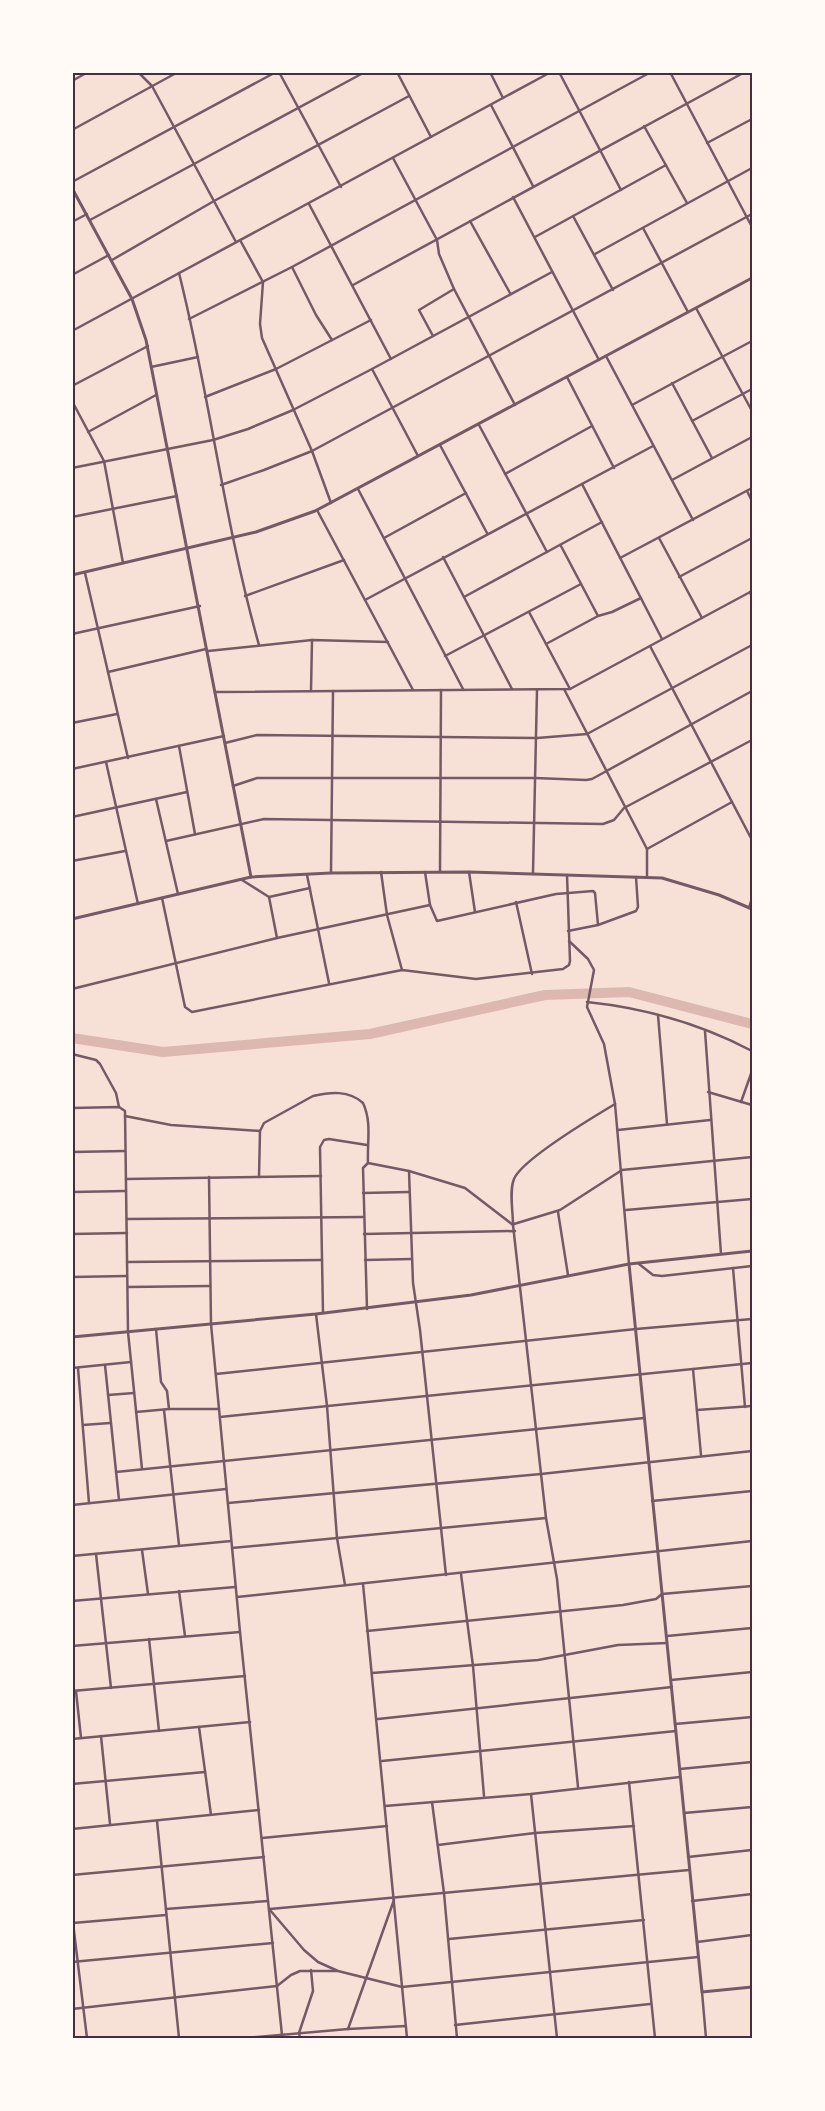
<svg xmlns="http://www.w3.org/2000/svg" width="825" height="2111" viewBox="0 0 825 2111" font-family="'Open Sans',sans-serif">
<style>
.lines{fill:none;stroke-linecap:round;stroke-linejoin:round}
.river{stroke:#dcb8b0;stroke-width:10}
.minor{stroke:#755966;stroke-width:2.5}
.tertiary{stroke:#755966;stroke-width:3}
.neatline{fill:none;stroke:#4a2c40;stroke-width:2}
</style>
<rect width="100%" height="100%" fill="#f7e1d7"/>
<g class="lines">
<polyline class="river" points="72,1038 163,1052 370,1034 545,995 629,992 752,1024"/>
<g class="minor">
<polyline points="138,72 152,86 236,242"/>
<polyline points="279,72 341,187"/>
<polyline points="397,72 431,137"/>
<polyline points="490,72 503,98"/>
<polyline points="559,72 621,190"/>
<polyline points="670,72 752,227"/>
<polyline points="72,81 88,72"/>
<polyline points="491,105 533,186"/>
<polyline points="644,126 687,203"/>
<polyline points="72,130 178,72"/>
<polyline points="707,143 752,119"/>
<polyline points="393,158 437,240 439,254 454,289 515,405"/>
<polyline points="72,182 276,72"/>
<polyline points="513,197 599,360"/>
<polyline points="309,204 391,359"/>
<polyline points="573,216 613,290"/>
<polyline points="90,220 365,72"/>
<polyline points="470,221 510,293"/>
<polyline points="72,222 87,214"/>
<polyline points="643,228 688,312"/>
<polyline points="535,237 666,165"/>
<polyline points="240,240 263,282 260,324 262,338 312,451 331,503"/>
<polyline points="595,254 752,168"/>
<polyline points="112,260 214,201 409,96"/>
<polyline points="292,267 316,315 332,340"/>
<path d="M179 273C210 396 224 522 259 645"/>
<polyline points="72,275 109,255"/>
<polyline points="353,285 745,72"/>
<polyline points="696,308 752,411"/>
<polyline points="189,319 292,267 651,72"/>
<polyline points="72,331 551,72"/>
<polyline points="433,336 419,310 454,289"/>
<polyline points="606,356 693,520"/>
<polyline points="151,367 198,357"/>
<polyline points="372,369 418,456"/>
<polyline points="567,377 614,468"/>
<polyline points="672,383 712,458"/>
<polyline points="72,386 148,346"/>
<polyline points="205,397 276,369 371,320"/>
<polyline points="72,401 104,461 123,563"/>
<polyline points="632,405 752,341"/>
<polyline points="692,421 752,389"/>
<polyline points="479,425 547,552"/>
<polyline points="88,432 156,395"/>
<polyline points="440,445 487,533"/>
<polyline points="72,468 213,440 248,429 293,410 372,369 552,272"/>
<polyline points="505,474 592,426"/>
<polyline points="672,480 752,437"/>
<polyline points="582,484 662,639"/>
<polyline points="221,485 264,470 312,451 752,214"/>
<polyline points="358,489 463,689"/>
<polyline points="747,491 752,501"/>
<polyline points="317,510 413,690"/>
<polyline points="72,517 177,496"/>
<polyline points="384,538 466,493"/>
<polyline points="659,538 702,618"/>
<polyline points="561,546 598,616 612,612 641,598"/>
<polyline points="443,557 512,689"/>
<polyline points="620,558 752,488"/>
<polyline points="85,573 128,758"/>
<polyline points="679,577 752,538"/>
<polyline points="750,592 752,597"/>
<polyline points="245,596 344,560"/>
<polyline points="464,597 602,522"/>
<polyline points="365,600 653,446"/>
<polyline points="529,612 570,689"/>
<polyline points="72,634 200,606"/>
<polyline points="546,644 598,616"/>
<polyline points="650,646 752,840"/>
<polyline points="208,651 312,640 388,642"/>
<polyline points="445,656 581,584"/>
<polyline points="108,672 206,649"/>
<polyline points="564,689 647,849 647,877"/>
<polyline points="311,691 312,640"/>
<polyline points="215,692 570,689 752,591"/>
<polyline points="72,723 117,714"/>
<polyline points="225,743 257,735 537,738 587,734 752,645"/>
<polyline points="179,746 195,834"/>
<polyline points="106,762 138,904"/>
<polyline points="72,769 224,736"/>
<polyline points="233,786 257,778 535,778 586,780 592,779 752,691"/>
<polyline points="156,799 178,894"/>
<polyline points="72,817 187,792"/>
<polyline points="166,841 264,819 603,824 614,820 624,808 752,740"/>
<polyline points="647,849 732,802"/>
<polyline points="72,861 125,851"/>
<polyline points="381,872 387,915 402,970"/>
<polyline points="425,872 430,905 437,921 556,894 593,891 595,893 598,925"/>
<polyline points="440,872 441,690"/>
<polyline points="469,872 475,912"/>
<polyline points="331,873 333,691"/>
<polyline points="533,873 537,690"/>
<polyline points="307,875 329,983"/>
<polyline points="242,880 269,897 277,938"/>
<polyline points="269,897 310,888"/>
<polyline points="162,898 185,1007 192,1012 402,970 476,979 563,969 569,965 570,961 567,875"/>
<polyline points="516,902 532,974"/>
<polyline points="749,908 752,898"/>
<polyline points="568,931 598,925 636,911 638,907 636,877"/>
<polyline points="569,941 588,959 594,970 587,1007 604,1044 615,1104 629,1264"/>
<polyline points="72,989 277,938 430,905"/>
<path d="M587 1002C645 1008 701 1024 752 1051"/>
<polyline points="658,1015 667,1124"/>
<polyline points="705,1031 721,1254"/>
<polyline points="72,1054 96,1060 100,1064 116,1093 119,1107"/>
<polyline points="708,1092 752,1105"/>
<polyline points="741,1102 752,1071"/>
<polyline points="72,1108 119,1107 125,1111 128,1332 142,1469"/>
<polyline points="125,1116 171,1125 260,1131"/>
<polyline points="618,1130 710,1120"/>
<polyline points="72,1152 125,1151"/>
<polyline points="368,1163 409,1171 465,1188 513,1225"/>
<polyline points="409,1171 413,1283 420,1330 446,1575"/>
<polyline points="209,1177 211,1324 240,1632 282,2035"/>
<path d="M259 1177 260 1131 264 1123 313 1096C330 1092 349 1090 363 1103 372 1122 367 1142 368 1163L363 1168 367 1309"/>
<polyline points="126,1179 321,1176"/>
<polyline points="72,1192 126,1191"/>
<polyline points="363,1193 409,1192"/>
<polyline points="626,1210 752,1199"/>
<polyline points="558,1212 568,1275"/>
<polyline points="127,1219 363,1217"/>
<polyline points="514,1224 560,1210 622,1170 752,1157"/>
<polyline points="72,1234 127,1233"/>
<polyline points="364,1234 515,1231"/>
<polyline points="365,1260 411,1259"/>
<polyline points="127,1262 322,1260"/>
<polyline points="639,1264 653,1275 662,1276 752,1266"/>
<polyline points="733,1268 745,1407"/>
<polyline points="72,1277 127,1276"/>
<polyline points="128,1287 210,1286"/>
<polyline points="323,1313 320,1147 324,1140 329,1139 367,1145"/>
<polyline points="316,1314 327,1406 337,1538 345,1585"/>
<polyline points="156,1329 161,1382 167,1391 169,1409"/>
<polyline points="105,1365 119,1500"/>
<polyline points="72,1368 131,1362"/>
<polyline points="78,1368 89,1503"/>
<polyline points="693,1369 701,1455"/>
<polyline points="216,1374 636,1329 752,1319"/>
<polyline points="108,1395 134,1393"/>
<polyline points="164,1410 179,1545"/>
<polyline points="697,1410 752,1406"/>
<polyline points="136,1412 169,1409 219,1409"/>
<polyline points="220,1417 752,1363"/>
<polyline points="83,1425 110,1423"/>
<polyline points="116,1472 644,1418"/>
<polyline points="652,1501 752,1491"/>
<polyline points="228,1503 541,1474 752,1451"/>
<polyline points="72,1505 226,1489"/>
<polyline points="232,1548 546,1518"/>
<polyline points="142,1550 148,1594"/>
<polyline points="96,1554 111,1688"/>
<polyline points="72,1556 231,1541"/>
<polyline points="461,1574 473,1666 484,1796"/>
<polyline points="363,1584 407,2038"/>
<polyline points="179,1591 185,1636"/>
<polyline points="237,1597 752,1541"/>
<polyline points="72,1601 235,1587"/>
<polyline points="367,1631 623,1605 656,1599 662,1594 752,1586"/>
<polyline points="667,1636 752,1628"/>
<polyline points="149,1639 159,1731"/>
<polyline points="72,1646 240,1632"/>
<polyline points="372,1673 538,1660 618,1645 667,1643"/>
<polyline points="671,1680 752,1672"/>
<polyline points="72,1691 245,1676"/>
<polyline points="76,1691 81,1738"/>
<polyline points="378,1719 672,1687"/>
<polyline points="675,1724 752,1717"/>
<polyline points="199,1727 211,1815"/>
<polyline points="101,1736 110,1824"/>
<polyline points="72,1739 250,1722"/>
<polyline points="382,1761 676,1731"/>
<polyline points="680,1769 752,1762"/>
<polyline points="629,1782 655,2038"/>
<polyline points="72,1784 205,1772"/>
<path d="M578 1787 557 1579 546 1518 513 1225C513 1211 509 1191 514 1179 522 1159 595 1116 615 1104"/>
<polyline points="531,1794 557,2038"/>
<polyline points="432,1802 444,1893 457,2038"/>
<polyline points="385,1806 531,1794 680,1777"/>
<polyline points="684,1813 752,1807"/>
<polyline points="157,1821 179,2038"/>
<polyline points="72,1829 259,1810"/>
<polyline points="262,1838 387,1826"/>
<polyline points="438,1845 535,1833 634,1826"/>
<polyline points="688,1857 752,1850"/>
<polyline points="72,1875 264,1857"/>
<polyline points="692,1901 752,1894"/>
<polyline points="166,1909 268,1901"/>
<polyline points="270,1909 689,1870"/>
<polyline points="270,1910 304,1950 318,1962 338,1971 402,1987 698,1957"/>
<polyline points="72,1915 87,2038"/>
<polyline points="73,1923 166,1915"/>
<polyline points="449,1939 644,1920"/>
<polyline points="697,1942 752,1935"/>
<polyline points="72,1962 273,1943"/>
<polyline points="702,1992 706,2038"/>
<polyline points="72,2009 277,1986 291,1975 300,1971 337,1971"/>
<polyline points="455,2025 650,2004"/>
<polyline points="348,2029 394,1900"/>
<polyline points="246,2038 348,2029 406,2026"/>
<polyline points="300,2038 299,2033 313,1991 311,1970"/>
</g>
<g class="tertiary">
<polyline points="72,188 132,299 146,340 251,877"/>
<polyline points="72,575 256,532 315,511 752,278"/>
<polyline points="72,919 251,877 331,873 469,872 662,878 719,895 752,909"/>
<polyline points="629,1264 702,1992 752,1987"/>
<polyline points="72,1337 316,1314 471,1295 629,1264 752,1251"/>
</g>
</g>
<rect width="825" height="2111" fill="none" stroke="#fffaf5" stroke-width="148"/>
<rect x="74" y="74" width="677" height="1963" class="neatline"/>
</svg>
